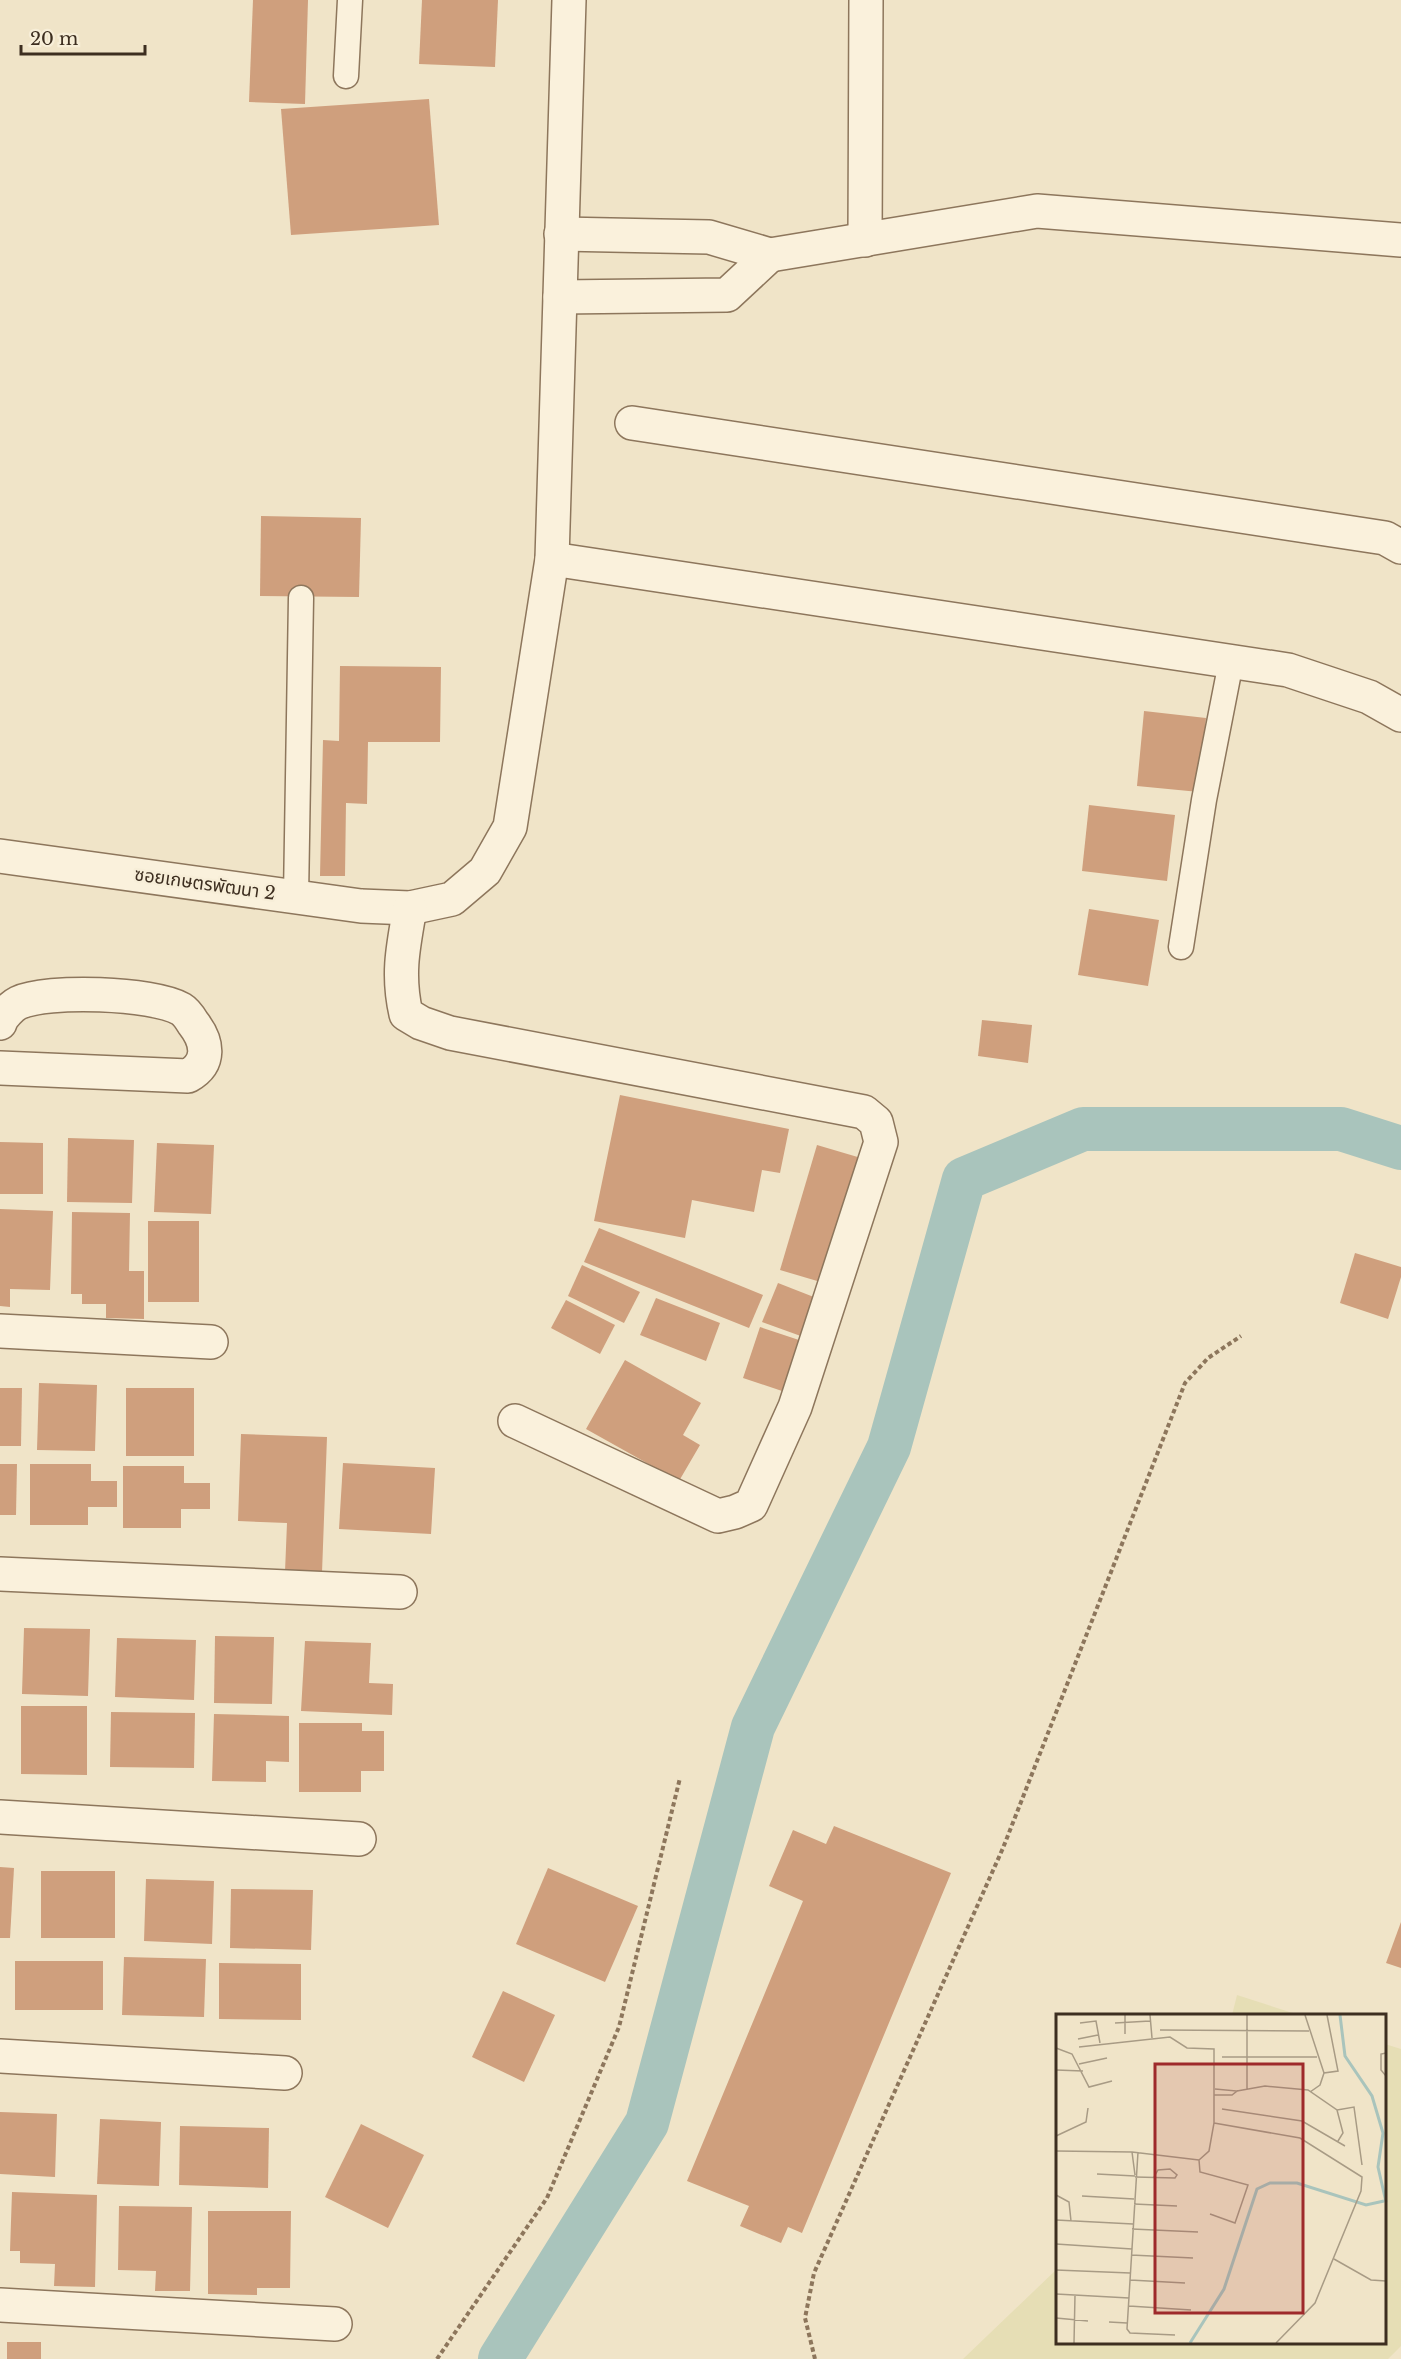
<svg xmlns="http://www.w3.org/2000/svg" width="1401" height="2359" viewBox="0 0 1401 2359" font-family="'Libre Baskerville','Noto Sans Thai',serif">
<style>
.farmland{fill:#e6deb5}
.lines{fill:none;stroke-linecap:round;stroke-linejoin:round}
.canal{stroke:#a9c4bc;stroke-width:44}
.building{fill:#cf9f7d}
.lane-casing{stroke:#8d765c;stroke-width:27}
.street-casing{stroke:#8d765c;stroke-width:36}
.path{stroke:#8d765c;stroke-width:4;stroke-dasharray:4.5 3;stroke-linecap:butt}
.lane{stroke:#faf1dc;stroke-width:24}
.street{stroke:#faf1dc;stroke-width:33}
.labels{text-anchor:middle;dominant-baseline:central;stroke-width:5;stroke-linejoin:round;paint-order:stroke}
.street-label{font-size:18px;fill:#3d2e20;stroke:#f7eed8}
.inset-river{fill:none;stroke:#a9c4bc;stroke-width:3}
.inset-road{fill:none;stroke:#a89b85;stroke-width:1.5}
.view{fill:#9e2a2b;fill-opacity:0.15;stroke:#9e2a2b;stroke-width:3}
.inset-edge{fill:none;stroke:#3d2e20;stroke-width:3}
</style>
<rect width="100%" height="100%" fill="#f0e4c8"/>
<g class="farmland">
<polygon points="1237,1995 1299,2015 1232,2015"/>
<polygon points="1385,2044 1401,2049 1401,2346 1388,2359 963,2359 1057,2269 1058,2342 1384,2342"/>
</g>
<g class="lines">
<polyline class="canal" points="500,2359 647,2123 753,1727 889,1447 964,1179 1083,1129 1341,1129 1401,1148"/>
</g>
<g class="building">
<polygon points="253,0 308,0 305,104 249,102"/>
<polygon points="422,0 498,0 495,67 419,64"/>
<polygon points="429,99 439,225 291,235 281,109"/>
<polygon points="261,516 361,518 359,597 260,596"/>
<polygon points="340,666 441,667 440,742 368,742 367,804 346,803 345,876 320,876 323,740 339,741"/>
<polygon points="1144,711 1206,718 1199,792 1137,786"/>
<polygon points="1089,805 1175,815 1167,881 1082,871"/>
<polygon points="1089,909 1159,920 1148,986 1078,975"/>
<polygon points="982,1020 1032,1025 1028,1063 978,1056"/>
<polygon points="620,1095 789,1129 780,1173 762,1170 754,1212 692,1200 685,1238 594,1221"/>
<polygon points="68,1138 134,1140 132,1203 67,1202"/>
<polygon points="0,1142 43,1143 43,1194 0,1194"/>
<polygon points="157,1143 214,1145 211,1214 154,1212"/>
<polygon points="817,1145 861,1158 824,1283 780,1270"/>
<polygon points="0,1209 53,1211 50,1290 10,1289 10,1307 0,1306"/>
<polygon points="72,1212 130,1213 129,1271 144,1271 144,1319 106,1318 106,1304 82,1304 82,1294 71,1294"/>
<rect x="148" y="1221" width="51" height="81"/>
<polygon points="599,1228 763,1295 749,1328 584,1262"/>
<polygon points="1355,1253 1401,1267 1401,1277 1388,1319 1340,1303"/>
<polygon points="582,1265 640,1292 624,1323 568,1296"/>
<polygon points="778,1283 824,1301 809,1339 762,1322"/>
<polygon points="656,1298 720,1323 706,1361 640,1335"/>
<polygon points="566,1300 615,1325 600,1354 551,1328"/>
<polygon points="760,1327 802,1341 785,1392 743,1378"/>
<polygon points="625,1360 701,1403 683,1435 700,1445 679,1481 586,1429"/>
<polygon points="39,1383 97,1385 95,1451 37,1450"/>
<polygon points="0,1388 22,1388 21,1446 0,1446"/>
<rect x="126" y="1388" width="68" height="68"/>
<polygon points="241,1434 327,1437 322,1573 285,1572 287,1523 238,1521"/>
<polygon points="343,1463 435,1468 431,1534 339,1529"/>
<polygon points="0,1464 17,1464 16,1515 0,1515"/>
<polygon points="30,1464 91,1464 91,1481 117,1481 117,1507 88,1507 88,1525 30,1525"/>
<polygon points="123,1466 184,1466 184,1483 210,1483 210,1509 181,1509 181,1528 123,1528"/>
<polygon points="24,1628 90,1629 88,1696 22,1694"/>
<polygon points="215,1636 274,1637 272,1704 214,1703"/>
<polygon points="117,1638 196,1640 194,1700 115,1697"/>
<polygon points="305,1641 371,1643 369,1683 393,1684 392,1715 301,1711"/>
<polygon points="21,1706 87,1706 87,1775 21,1774"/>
<polygon points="111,1712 195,1713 194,1768 110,1767"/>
<polygon points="214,1714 289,1716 289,1762 266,1761 266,1782 212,1781"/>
<polygon points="299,1723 362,1723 362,1731 384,1731 384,1771 361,1771 361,1792 299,1792"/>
<polygon points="834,1826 951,1873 802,2233 788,2227 781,2243 740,2226 749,2206 687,2181 803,1901 769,1886 793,1830 826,1844"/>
<polygon points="0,1867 14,1868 10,1938 0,1938"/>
<polygon points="548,1868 638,1906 605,1982 516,1944"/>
<rect x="41" y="1871" width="74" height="67"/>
<polygon points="146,1879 214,1881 212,1944 144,1941"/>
<polygon points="231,1889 313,1890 311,1950 230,1948"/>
<polygon points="1401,1922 1401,1968 1386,1963"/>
<polygon points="124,1957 206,1959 204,2017 122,2015"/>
<rect x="15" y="1961" width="88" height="49"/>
<polygon points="219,1963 301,1964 301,2020 219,2019"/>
<polygon points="503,1991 555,2015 524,2082 472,2057"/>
<polygon points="0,2112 57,2114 55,2177 0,2174"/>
<polygon points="100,2119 161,2122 159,2186 97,2184"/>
<polygon points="361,2124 424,2155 388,2228 325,2197"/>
<polygon points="180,2126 269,2128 268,2188 179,2185"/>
<polygon points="12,2192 97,2195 95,2287 54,2286 55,2264 20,2263 20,2251 10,2251"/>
<polygon points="119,2206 192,2207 190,2291 155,2291 156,2271 118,2270"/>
<polygon points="208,2211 291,2211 290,2288 257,2288 257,2295 208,2294"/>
<rect x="7" y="2342" width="34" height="17"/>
</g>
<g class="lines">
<g class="lane-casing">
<g id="lane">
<polyline points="346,76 350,0"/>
<polyline points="296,897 301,598"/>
<polyline points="1181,947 1204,800 1231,662"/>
</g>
</g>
<g class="street-casing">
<g id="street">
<polyline points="865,240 866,0"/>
<polyline points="770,255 1037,211 1401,240"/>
<polyline points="560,297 727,295 770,255 709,237 561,234"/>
<polyline points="632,423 1385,538 1401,547"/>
<polyline points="552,559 1288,670 1369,697 1401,715"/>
<polyline points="0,856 361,906 410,908 452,899 485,871 510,827 552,559 569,0"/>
<path d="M410 908C403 947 397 975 406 1014L421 1023 450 1033 864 1112 876 1122 881 1142 795 1407 751 1505 735 1512 718 1516 515 1421"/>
<path d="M0 1023C2 1016 12 1006 18 1003 48 989 152 993 181 1009 186 1012 190 1018 193 1023 208 1042 211 1063 188 1076L0 1068"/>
<polyline points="0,1331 211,1342"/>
<polyline points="0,1574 400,1592"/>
<polyline points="0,1817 359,1839"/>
<polyline points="0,2056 285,2073"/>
<polyline points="0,2305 335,2324"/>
</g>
</g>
<g class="path">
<polyline points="437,2359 547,2198 619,2027 680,1778"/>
<polyline points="815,2359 805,2318 814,2273 1003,1848 1185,1383 1208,1358 1241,1336"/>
</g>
<use href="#lane" class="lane"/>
<use href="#street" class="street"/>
</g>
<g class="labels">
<g class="street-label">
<text transform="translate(205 884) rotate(8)">ซอยเกษตรพัฒนา 2</text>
</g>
</g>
<g transform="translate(1056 2014)">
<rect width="330" height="330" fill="#f0e4c8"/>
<path class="inset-river" d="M284 1 289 42 316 82 327 119 322 153 330 188M134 329 168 275 201 175 214 169H241L310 191 328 187"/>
<path class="inset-road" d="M69 1V20M94 1 96 24M249 1 268 59M24 9 40 7 44 29M59 9 94 7M104 16 253 17M22 25 42 21M23 33 114 23 131 34 158 35V109L153 137 143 146M0 34 16 40 33 73 56 67M330 39 325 40V56L330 62M166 43H261M23 50 51 44M0 56 27 57M191 75V1M181 77 209 72 252 76 281 96 287 119 282 127M254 78 264 71 268 59 282 57 271 1M158 81H176L181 77 159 75M166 95 246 107 289 132M281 96 298 93 306 151M158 109 244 124 306 163 305 177 259 289 220 329M0 122 30 108 32 94M0 137 76 138 143 146M76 138 79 161M82 138 71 315 74 319 119 321M143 146 144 158 192 171 179 209 154 200M41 160 79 162M79 163 119 164 121 161 114 155 102 156 98 163M0 181 13 188 15 207M26 182 78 185M78 190 121 192M0 206 77 210M76 215 142 218M0 230 76 235M75 241 137 244M278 245 315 266 330 267M0 256 74 259M74 266 129 269M0 280 73 284M73 292 135 296M0 304 32 307M53 308 71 309M18 329 19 281"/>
<path class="view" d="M99 50H247V299H99Z"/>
<rect width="330" height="330" class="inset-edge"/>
</g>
<path d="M21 45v9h124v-9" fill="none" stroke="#3d2e20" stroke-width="3"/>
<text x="30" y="45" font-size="18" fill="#3d2e20" stroke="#f7eed8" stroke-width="4.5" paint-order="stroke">20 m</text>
</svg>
